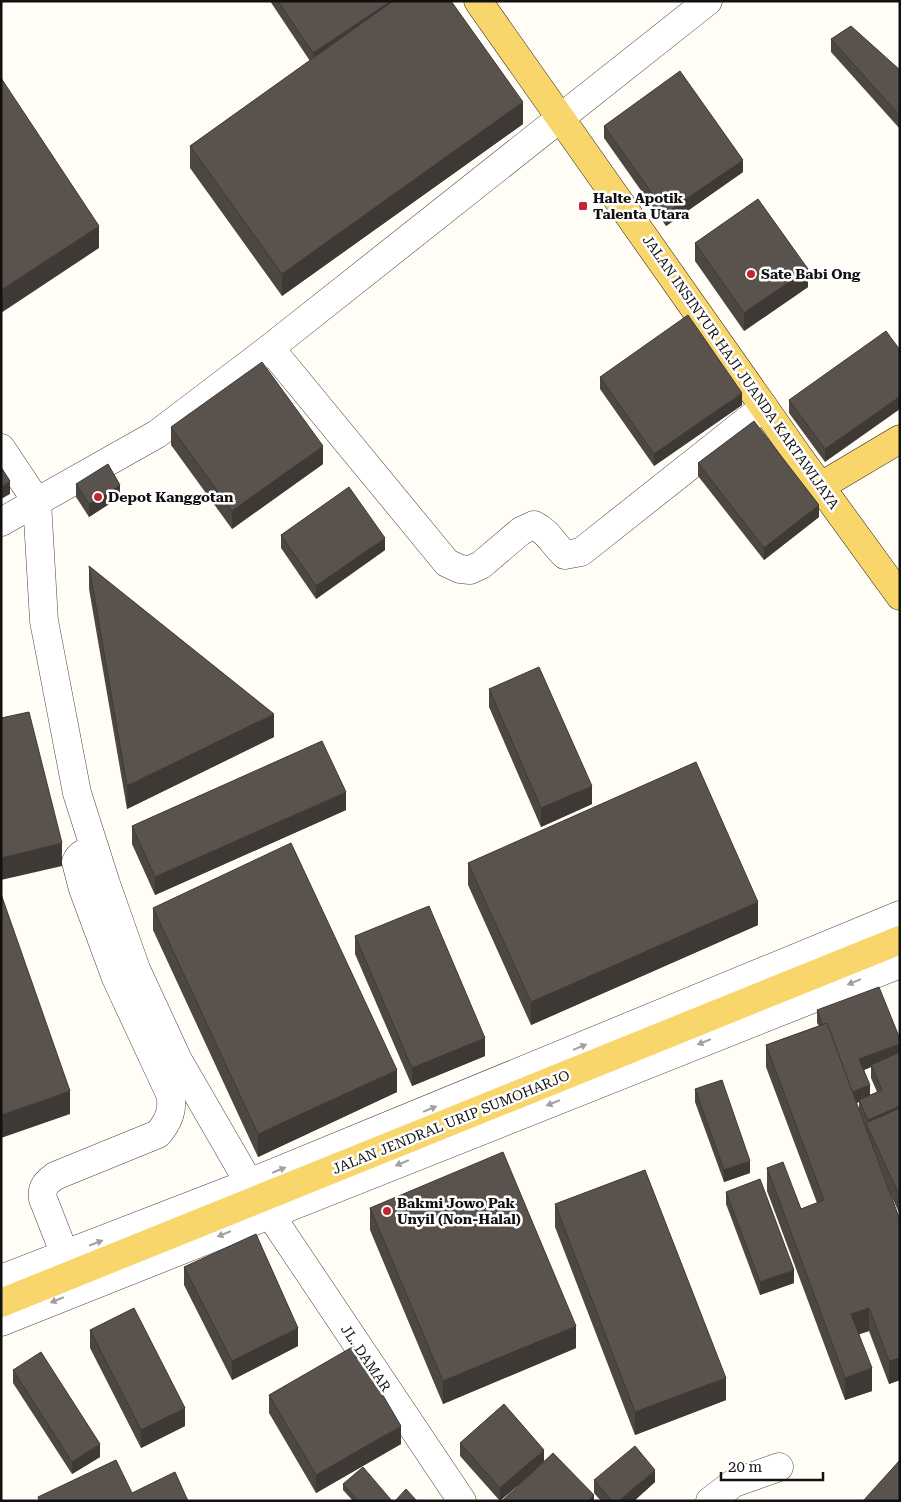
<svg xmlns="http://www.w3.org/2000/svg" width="901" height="1502" viewBox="0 0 901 1502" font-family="'Roboto Serif',serif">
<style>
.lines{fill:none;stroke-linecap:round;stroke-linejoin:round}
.minor-casing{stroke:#444;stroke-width:29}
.major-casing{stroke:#222;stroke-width:29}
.minor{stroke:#fff;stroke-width:28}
.major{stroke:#f9d66b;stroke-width:28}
.wall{fill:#4d4742;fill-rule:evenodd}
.shaded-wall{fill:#3f3936}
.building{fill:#5a524d;stroke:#3f3936}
.oneway{fill:#a0a0a0}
.poi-dot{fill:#c4262e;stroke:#fff;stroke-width:2}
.labels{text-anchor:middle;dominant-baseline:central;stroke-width:5;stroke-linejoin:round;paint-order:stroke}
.poi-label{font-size:14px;font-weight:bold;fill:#111;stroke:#fff;text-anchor:start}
.street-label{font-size:14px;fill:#111;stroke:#fff}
</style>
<rect width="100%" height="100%" fill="#fffdf5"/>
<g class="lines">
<g class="minor-casing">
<g id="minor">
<path d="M270 348 447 563 460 569 470 570 481 565 521 531 534 525C549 532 553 544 565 555L581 552 764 407"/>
<polyline points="1,448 37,502 44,621 77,793 106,884 136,969 178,1060 249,1183 462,1501"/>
<polyline points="1,522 157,434 270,348 708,1"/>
<path d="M65 1255 43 1199C41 1187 46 1183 55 1176L158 1134C168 1122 174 1110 170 1094L116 978 83 889 76 862C79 853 87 852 95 850"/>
<polyline points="1,1279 249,1183 900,915"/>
<polyline points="1,1322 900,964"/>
<polyline points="710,1501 734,1483 779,1467"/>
</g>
</g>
<g class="major-casing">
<g id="major">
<polyline points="478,1 799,457 900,596"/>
<polyline points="821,486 900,439"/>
<polyline points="1,1303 900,940"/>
</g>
</g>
<use href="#minor" class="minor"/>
<use href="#major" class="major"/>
</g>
<g class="wall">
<polygon points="270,1 451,1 523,124 282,296 190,168 190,146 310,61"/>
<polygon points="831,39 900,70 900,129 831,52"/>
<polygon points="604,126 743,172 666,226 604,138"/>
<polygon points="695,243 808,287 744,331 695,261"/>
<polygon points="900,350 825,462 789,413 789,400"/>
<polygon points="600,377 742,405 654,466 600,389"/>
<polygon points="171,427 323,464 232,529 171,445"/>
<polygon points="698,463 819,517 764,560 698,476"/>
<polygon points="76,484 120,497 89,517 76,497"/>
<polygon points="281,535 385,550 316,599 281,548"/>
<polygon points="89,566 274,737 127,809 89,589"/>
<polygon points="489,689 592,804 541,827 489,707"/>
<polygon points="346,810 155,895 132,844 132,826"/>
<polygon points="468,863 758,925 531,1025 468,885"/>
<polygon points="153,908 397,1092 258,1157 153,930"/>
<polygon points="355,936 485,1056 412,1086 355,954"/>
<path d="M817 1010 900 1039V1215L890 1193 900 1220V1380L889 1384 869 1331 859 1334 872 1391 845 1400 767 1191V1168L801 1209 817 1203 766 1067V1045L819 1026 817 1023ZM871 1067V1078L877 1092 870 1095 864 1070ZM859 1102V1110L856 1103Z"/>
<polygon points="695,1089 750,1173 724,1182 695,1102"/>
<polygon points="726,1192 794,1283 760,1295 726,1204"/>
<polygon points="555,1204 726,1400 635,1435 555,1227"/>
<polygon points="370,1208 576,1348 443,1404 370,1230"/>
<polygon points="184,1267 298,1346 232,1380 184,1285"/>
<polygon points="90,1330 185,1426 141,1448 90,1348"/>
<polygon points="13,1370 100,1457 72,1474 13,1383"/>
<polygon points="269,1395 401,1444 316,1493 269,1413"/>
<polygon points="460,1443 544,1461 594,1501 530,1475 500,1501 460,1456"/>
<polygon points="594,1480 655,1482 634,1501 601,1501 594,1493"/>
<polygon points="343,1484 392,1501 353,1501 343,1490"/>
</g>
<g class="shaded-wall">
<polygon points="391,1 410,1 313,66 313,53"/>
<polygon points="523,102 523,124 282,296 282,274"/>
<polygon points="743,160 743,172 666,226 666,213"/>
<polygon points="99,226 99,248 1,313 1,290"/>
<polygon points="808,269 808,287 744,331 744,313"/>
<polygon points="742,393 742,405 654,466 654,454"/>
<polygon points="900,396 900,409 825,462 825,449"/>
<polygon points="323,446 323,464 232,529 232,511"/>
<polygon points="10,481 10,494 1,499 1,487"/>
<polygon points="120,485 120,497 89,517 89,504"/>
<polygon points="819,505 819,517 764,560 764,548"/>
<polygon points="385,538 385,550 316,599 316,586"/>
<polygon points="274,714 274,737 127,809 127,786"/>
<polygon points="592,786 592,804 541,827 541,808"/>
<polygon points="346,792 346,810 155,895 155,877"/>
<polygon points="62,843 62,866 1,880 1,858"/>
<polygon points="758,902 758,925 531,1025 531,1002"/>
<polygon points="485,1038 485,1056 412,1086 412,1068"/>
<polygon points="900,1044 900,1056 871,1065 871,1067 859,1072 859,1059"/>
<polygon points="397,1070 397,1092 258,1157 258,1134"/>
<polygon points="870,1085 870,1098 859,1100 859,1102 849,1106 849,1093"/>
<polygon points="70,1091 70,1114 1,1138 1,1115"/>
<polygon points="900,1106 900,1118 868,1126 868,1120"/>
<polygon points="750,1161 750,1173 724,1182 724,1170"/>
<polygon points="794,1270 794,1283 760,1295 760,1282"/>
<polygon points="869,1308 869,1331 851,1337 851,1314"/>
<polygon points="576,1326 576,1348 443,1404 443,1381"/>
<polygon points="298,1328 298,1346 232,1380 232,1361"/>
<polygon points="900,1358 900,1380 889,1384 889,1361"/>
<polygon points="872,1368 872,1391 845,1400 845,1378"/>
<polygon points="726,1378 726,1400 635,1435 635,1412"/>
<polygon points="185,1408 185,1426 141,1448 141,1430"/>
<polygon points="401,1426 401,1444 316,1493 316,1475"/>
<polygon points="100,1444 100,1457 72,1474 72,1462"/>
<polygon points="544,1450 544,1462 500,1501 500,1488"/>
<polygon points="655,1470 655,1482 634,1501 619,1501"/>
<polygon points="594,1495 594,1501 588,1501"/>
</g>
<g class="building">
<polygon points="278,1 391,1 313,53"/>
<polygon points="393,1 451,1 523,102 282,274 190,146"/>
<polygon points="851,26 900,70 900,116 831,39"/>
<polygon points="680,71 743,160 666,213 604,126"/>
<polygon points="1,78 99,226 1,290"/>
<polygon points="758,199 808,269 744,313 695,243"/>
<polygon points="688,315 742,393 654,454 600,377"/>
<polygon points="886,331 900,350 900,396 825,449 789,400"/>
<polygon points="262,362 323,446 232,511 171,427"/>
<polygon points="754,421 819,505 764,548 698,463"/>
<polygon points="108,464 120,485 89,504 76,484"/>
<polygon points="1,467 10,481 1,487"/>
<polygon points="349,487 385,538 316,586 281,535"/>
<polygon points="89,566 274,714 127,786"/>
<polygon points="539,667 592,786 541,808 489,689"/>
<polygon points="29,712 62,843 1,858 1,718"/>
<polygon points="322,741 346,792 155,877 132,826"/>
<polygon points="696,762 758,902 531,1002 468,863"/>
<polygon points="291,843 397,1070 258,1134 153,908"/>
<polygon points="1,894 70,1091 1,1115"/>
<polygon points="429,906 485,1038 412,1068 355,936"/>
<polygon points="879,987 900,1039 900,1044 859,1059 870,1085 852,1092 827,1023 823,1025 817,1010"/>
<polygon points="827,1023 900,1220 900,1358 889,1361 869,1308 851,1314 872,1368 845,1378 767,1168 783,1162 801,1209 824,1200 766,1045"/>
<polygon points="900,1052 900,1106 868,1120 859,1100 882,1090 871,1065"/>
<polygon points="722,1080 750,1161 724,1170 695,1089"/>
<polygon points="900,1108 900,1197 866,1123"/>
<polygon points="503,1152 576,1326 443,1381 370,1208"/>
<polygon points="645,1170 726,1378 635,1412 555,1204"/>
<polygon points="760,1179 794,1270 760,1282 726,1192"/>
<polygon points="256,1234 298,1328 232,1361 184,1267"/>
<polygon points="134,1308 185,1408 141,1430 90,1330"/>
<polygon points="354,1346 401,1426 316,1475 269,1395"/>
<polygon points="41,1352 100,1444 72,1462 13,1370"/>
<polygon points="504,1404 544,1450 500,1488 460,1443"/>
<polygon points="635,1446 655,1470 619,1501 612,1501 594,1480"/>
<polygon points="553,1453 594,1495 588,1501 502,1501"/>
<polygon points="116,1460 132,1493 175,1472 188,1501 39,1501 38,1497"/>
<polygon points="900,1460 900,1501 863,1501"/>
<polygon points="363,1467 392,1501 358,1501 343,1484"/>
<polygon points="406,1489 417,1501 395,1501"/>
</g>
<defs><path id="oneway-solid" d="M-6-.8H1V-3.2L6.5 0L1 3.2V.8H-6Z" transform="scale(1.25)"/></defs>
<g class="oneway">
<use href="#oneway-solid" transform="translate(854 982) rotate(158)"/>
<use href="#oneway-solid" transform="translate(704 1042) rotate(158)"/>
<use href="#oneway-solid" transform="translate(580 1047) rotate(-22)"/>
<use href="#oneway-solid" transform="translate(553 1103) rotate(158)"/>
<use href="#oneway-solid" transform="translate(430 1109) rotate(-22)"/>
<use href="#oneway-solid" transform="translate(402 1163) rotate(158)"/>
<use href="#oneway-solid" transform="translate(279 1170) rotate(-22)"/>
<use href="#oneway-solid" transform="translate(224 1234) rotate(158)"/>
<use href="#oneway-solid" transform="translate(96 1243) rotate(-21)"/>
<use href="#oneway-solid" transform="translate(57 1300) rotate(158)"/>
</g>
<g class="poi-dot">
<rect x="578" y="201" width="10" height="10" rx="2.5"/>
<circle cx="751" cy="274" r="5"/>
<circle cx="98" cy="497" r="5"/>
<circle cx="387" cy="1211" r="5"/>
</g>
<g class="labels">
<g class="poi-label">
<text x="593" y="198">Halte Apotik<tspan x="593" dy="16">Talenta Utara</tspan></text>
<text x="761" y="274">Sate Babi Ong</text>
<text x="108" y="497">Depot Kanggotan</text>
<text x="397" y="1203">Bakmi Jowo Pak<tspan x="397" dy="16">Unyil (Non-Halal)</tspan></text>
</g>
<g class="street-label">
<text transform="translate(741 372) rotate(55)">JALAN INSINYUR HAJI JUANDA KARTAWIJAYA</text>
<text transform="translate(451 1122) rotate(-22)">JALAN JENDRAL URIP SUMOHARJO</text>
<text transform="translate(366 1358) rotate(56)">JL. DAMAR</text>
</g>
</g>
<rect width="901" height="1502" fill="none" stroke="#111111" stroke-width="5"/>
<path d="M721 1472v8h102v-8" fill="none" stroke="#111111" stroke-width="2.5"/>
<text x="728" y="1472" font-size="15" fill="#111111" stroke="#ffffff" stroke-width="4" paint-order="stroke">20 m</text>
</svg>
